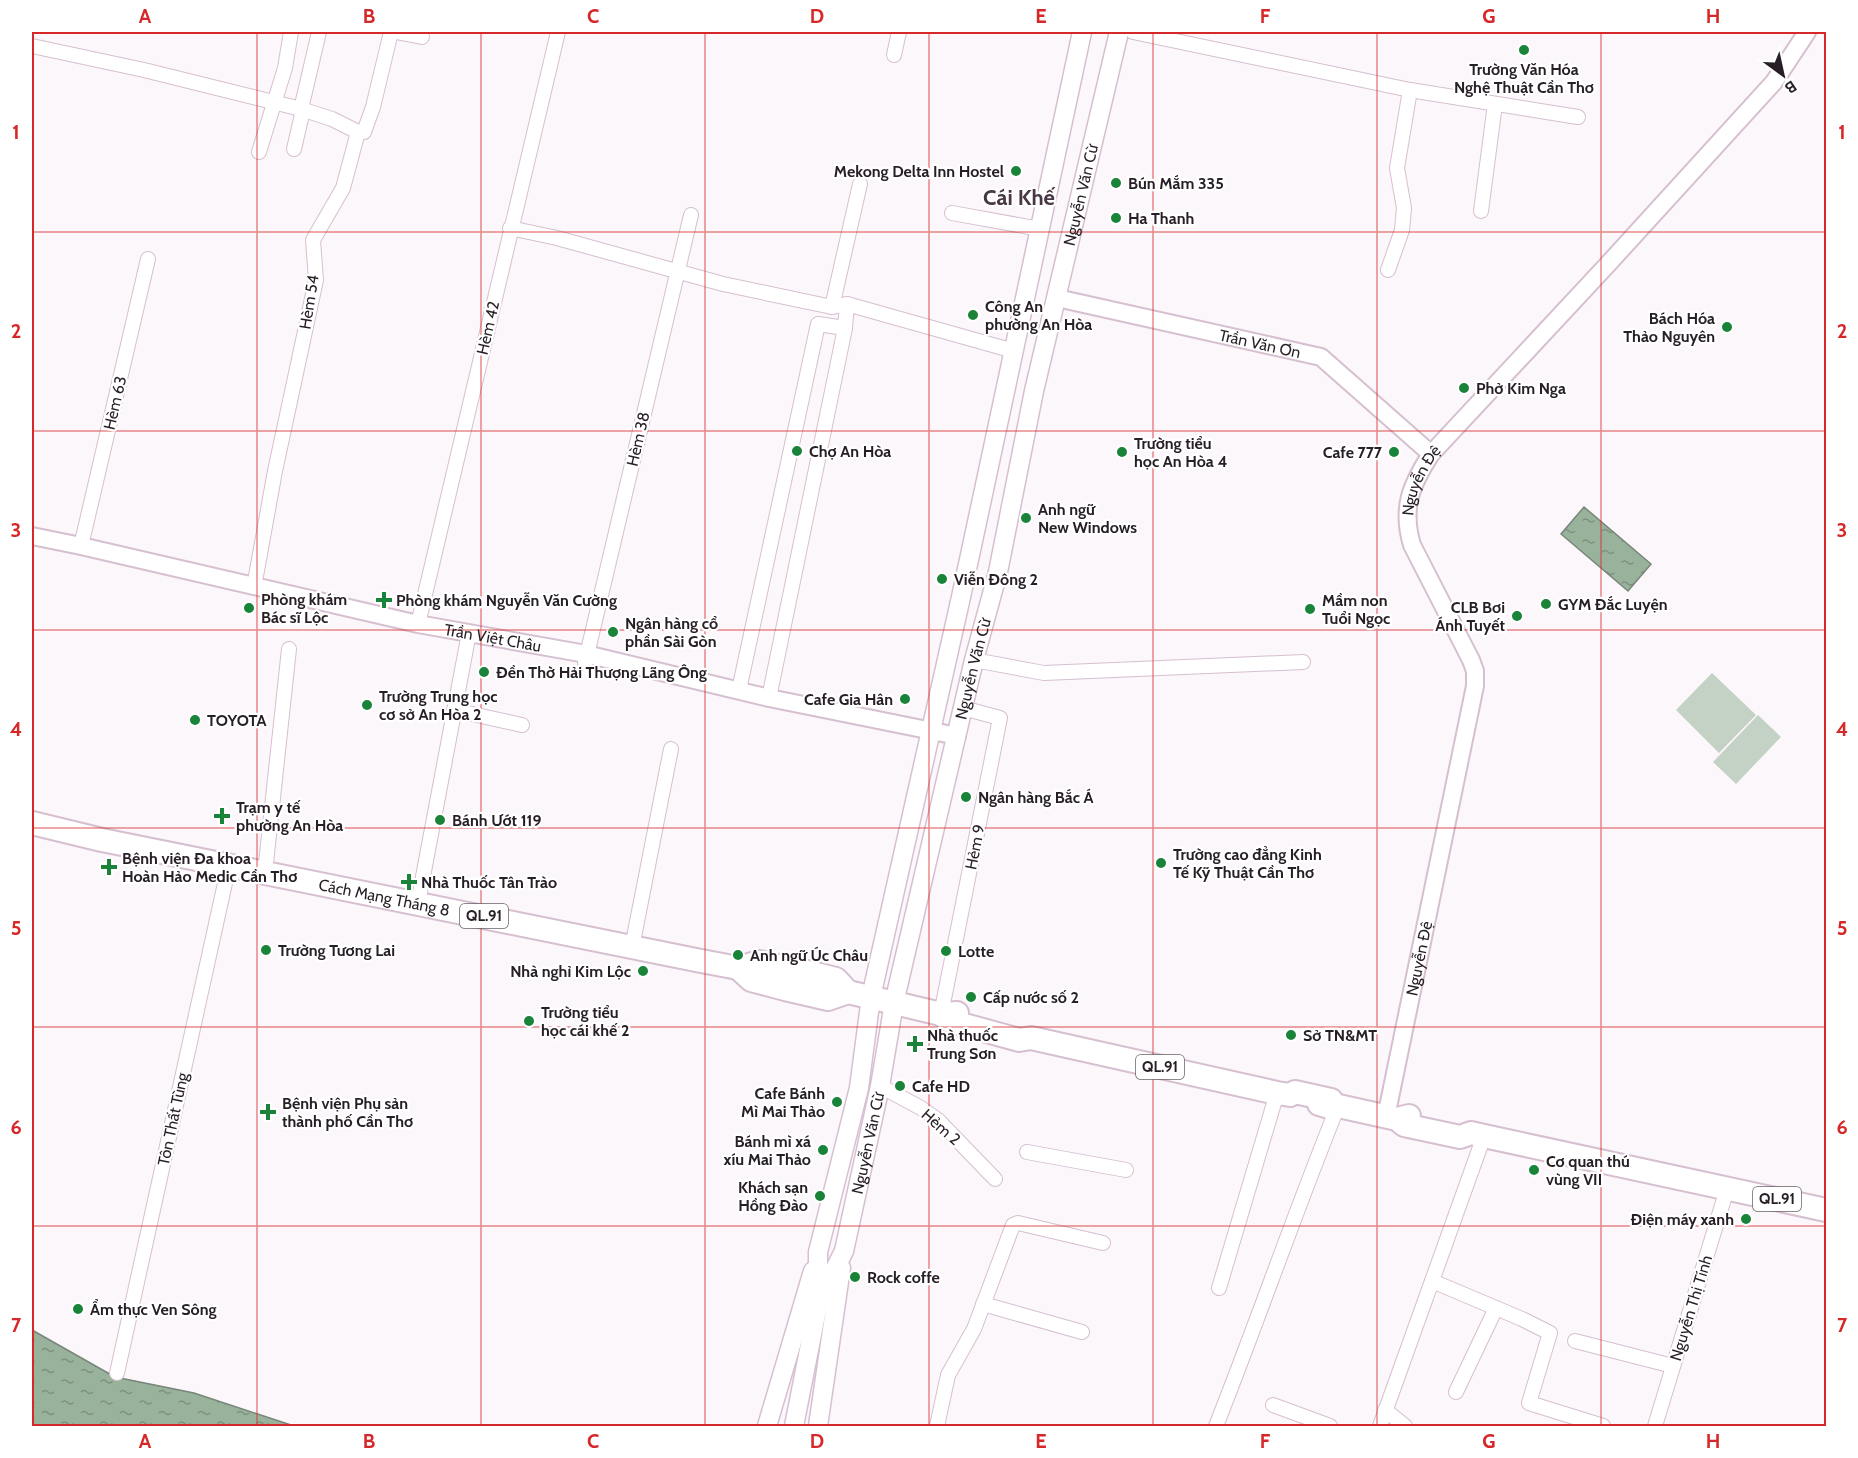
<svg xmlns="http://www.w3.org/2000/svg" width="1858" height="1458" viewBox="0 0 1858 1458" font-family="Cabin,sans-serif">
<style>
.pitch{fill:#c3d2c4}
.water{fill:url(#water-ripples);stroke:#778679;stroke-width:1.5}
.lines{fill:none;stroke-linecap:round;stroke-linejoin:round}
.minor-casing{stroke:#d6bfd0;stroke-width:16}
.tertiary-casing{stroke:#d6bfd0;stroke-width:20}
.secondary-casing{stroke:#d6bfd0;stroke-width:21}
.trunk-casing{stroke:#d6bfd0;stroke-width:26}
.minor{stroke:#fff;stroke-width:14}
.tertiary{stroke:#fff;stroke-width:16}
.secondary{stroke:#fff;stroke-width:18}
.trunk{stroke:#fff;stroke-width:22}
.grid{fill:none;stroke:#d62828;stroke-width:1.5;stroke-opacity:0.55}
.poi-dot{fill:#198339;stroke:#fff;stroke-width:2}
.labels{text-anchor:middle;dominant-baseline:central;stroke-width:4.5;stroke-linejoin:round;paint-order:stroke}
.shield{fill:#fff;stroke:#686267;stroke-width:1.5}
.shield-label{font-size:15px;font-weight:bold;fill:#281f26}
.poi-label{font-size:16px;font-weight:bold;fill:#281f26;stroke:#fff;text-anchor:start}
.street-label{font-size:16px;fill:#281f26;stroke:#fff}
.district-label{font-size:22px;font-weight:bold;fill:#4a3745;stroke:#fff}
.neatline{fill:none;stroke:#d62828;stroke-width:2}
.grid-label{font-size:20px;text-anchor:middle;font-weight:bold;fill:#d62828}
</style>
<defs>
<pattern id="water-ripples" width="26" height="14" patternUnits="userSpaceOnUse" patternTransform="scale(1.5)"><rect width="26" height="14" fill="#99b29c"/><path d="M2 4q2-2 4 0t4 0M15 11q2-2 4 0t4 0" fill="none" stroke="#7d907f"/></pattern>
</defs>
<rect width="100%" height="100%" fill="#fcf7fb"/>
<g class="pitch">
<polygon points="1712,673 1756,715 1719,753 1676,710"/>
<polygon points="1758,715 1781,737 1736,784 1713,762"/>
</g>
<g class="water">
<polygon points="1584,507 1651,564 1628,591 1561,534"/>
<polygon points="32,1330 115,1377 194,1393 294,1426 32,1426"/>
</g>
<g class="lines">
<g class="minor-casing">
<g id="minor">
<polyline points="396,32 422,37"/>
<polyline points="1133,32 1410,90 1578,117"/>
<polyline points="32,46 144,70 301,109 332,119 358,132"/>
<polyline points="894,55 899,32"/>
<polyline points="301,109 319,32"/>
<polyline points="358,132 364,132 373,107 391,32"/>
<polyline points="294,149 303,110"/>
<polyline points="259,152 285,68 291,32"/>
<polyline points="1481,211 1495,104"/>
<polyline points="952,213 1040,229"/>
<polyline points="510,228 557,238 723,284 832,307 847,304"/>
<polyline points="1388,270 1402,230 1404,208 1397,168 1410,90"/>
<polyline points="832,307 860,184"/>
<polyline points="81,546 148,259"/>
<polyline points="254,587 275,471 316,280 313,240 343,188 358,132"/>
<path d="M418 624C465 426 510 228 558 32"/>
<polyline points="974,660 1044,673 1303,662"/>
<polyline points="585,663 691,215"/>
<polyline points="739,690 818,324 845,328"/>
<polyline points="769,698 845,328 847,304 1014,351"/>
<polyline points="454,710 522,725"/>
<polyline points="265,872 289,649"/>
<polyline points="418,903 469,633"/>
<polyline points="632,947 671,749"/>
<polyline points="941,1014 1000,718 963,708"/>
<polyline points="880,1086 921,1108 939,1121 995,1179"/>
<polyline points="1027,1152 1126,1170"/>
<polyline points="1432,1281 1522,1319 1550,1333 1529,1403 1603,1426"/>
<polyline points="1219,1288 1277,1093"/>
<polyline points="983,1304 1082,1332"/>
<polyline points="1575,1341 1673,1366"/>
<polyline points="117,1373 229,865"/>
<polyline points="1456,1392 1496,1308"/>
<polyline points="1273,1405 1330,1426"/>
<polyline points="1385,1410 1405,1426"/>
<polyline points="937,1426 948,1375 974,1329 1013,1225 1018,1223 1103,1243"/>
<path d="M1216 1426C1258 1320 1295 1212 1338 1106"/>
<polyline points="1380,1426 1484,1136"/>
<polyline points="1655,1426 1727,1189"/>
</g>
</g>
<g class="tertiary-casing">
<g id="tertiary">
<path id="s1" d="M1057 298 1321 357 1431 454"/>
<path id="s2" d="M32 536 81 546 418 624 586 654 769 698 957 736"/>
<path id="s3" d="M1386 1117 1475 686V671L1471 660 1412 545C1401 508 1411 485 1431 454L1609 263 1774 82 1807 32"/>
</g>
</g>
<g class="secondary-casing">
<g id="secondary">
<path id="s4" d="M820 1299 844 1251 880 1086 894 1003 974 660 998 572 1034 391 1119 32"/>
<polyline points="767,1426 813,1271"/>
<polyline points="794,1426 818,1304 818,1252 859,1088 871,997 961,597 1082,32"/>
<polyline points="818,1426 841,1268"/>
</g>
</g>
<g class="trunk-casing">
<g id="trunk">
<path id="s5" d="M32 823 102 840 696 960 738 968 759 962 808 972 836 979 848 992"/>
<polyline points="738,968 751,980 785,989 828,999 848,992 941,1014 957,1013"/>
<polyline points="941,1014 950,1021 1019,1040 1031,1038 1277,1093 1290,1095 1295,1092 1331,1100 1334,1105"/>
<polyline points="1319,1104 1329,1107 1334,1105 1397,1119 1409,1116"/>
<polyline points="1397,1119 1404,1125 1460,1137 1471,1133 1484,1136 1826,1210"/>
</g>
</g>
<use href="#minor" class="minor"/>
<use href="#tertiary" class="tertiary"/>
<use href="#secondary" class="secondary"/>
<use href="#trunk" class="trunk"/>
</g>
<path class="grid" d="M257 32V1426M481 32V1426M705 32V1426M929 32V1426M1153 32V1426M1377 32V1426M1601 32V1426M32 232H1826M32 431H1826M32 630H1826M32 828H1826M32 1027H1826M32 1226H1826"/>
<g class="poi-dot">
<circle cx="1524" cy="50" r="6"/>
<circle cx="1016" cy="171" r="6"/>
<circle cx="1116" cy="183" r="6"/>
<circle cx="1116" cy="218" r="6"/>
<circle cx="973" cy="315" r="6"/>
<circle cx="1727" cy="327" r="6"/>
<circle cx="1464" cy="388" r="6"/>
<circle cx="797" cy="451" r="6"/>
<circle cx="1122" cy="452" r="6"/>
<circle cx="1394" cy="452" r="6"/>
<circle cx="1026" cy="518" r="6"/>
<circle cx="942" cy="579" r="6"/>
<path d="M381 591h6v6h6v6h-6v6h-6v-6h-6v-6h6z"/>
<circle cx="1546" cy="604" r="6"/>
<circle cx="249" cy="608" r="6"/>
<circle cx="1310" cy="609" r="6"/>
<circle cx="1517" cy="616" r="6"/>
<circle cx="613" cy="632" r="6"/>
<circle cx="484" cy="672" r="6"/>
<circle cx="905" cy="699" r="6"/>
<circle cx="367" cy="705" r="6"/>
<circle cx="195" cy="720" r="6"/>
<circle cx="966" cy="797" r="6"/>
<path d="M219 807h6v6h6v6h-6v6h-6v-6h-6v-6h6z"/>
<circle cx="440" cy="820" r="6"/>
<circle cx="1161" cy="863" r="6"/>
<path d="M106 858h6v6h6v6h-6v6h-6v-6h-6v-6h6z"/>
<path d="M406 873h6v6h6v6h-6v6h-6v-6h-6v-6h6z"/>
<circle cx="266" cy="950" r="6"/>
<circle cx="946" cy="951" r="6"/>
<circle cx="738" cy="955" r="6"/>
<circle cx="643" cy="971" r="6"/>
<circle cx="971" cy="997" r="6"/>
<circle cx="529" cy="1021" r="6"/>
<circle cx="1291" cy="1035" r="6"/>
<path d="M912 1035h6v6h6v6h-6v6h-6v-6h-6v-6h6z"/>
<circle cx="900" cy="1086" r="6"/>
<circle cx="837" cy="1102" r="6"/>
<path d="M265 1103h6v6h6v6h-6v6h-6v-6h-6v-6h6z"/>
<circle cx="823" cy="1150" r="6"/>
<circle cx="1534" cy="1170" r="6"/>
<circle cx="820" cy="1196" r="6"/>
<circle cx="1746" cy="1219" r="6"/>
<circle cx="855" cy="1277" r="6"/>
<circle cx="78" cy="1309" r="6"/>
</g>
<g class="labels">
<g class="shield">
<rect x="460" y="904" width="48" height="24" rx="4.5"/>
<rect x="1136" y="1055" width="48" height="24" rx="4.5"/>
<rect x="1753" y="1187" width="48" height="24" rx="4.5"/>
</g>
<g class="shield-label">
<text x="484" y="916">QL.91</text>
<text x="1160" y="1067">QL.91</text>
<text x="1777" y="1199">QL.91</text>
</g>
<g class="poi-label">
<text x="1524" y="69" text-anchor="middle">Trường Văn Hóa<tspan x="1524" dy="18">Nghệ Thuật Cần Thơ</tspan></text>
<text x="1004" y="171" text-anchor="end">Mekong Delta Inn Hostel</text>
<text x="1128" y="183">Bún Mắm 335</text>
<text x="1128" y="218">Ha Thanh</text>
<text x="985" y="306">Công An<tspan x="985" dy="18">phường An Hòa</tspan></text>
<text x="1715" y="318" text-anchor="end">Bách Hóa<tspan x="1715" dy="18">Thảo Nguyên</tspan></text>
<text x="1476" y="388">Phở Kim Nga</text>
<text x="1134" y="443">Trường tiểu<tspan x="1134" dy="18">học An Hòa 4</tspan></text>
<text x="809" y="451">Chợ An Hòa</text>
<text x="1382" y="452" text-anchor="end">Cafe 777</text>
<text x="1038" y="509">Anh ngữ<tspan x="1038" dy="18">New Windows</tspan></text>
<text x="954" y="579">Viễn Đông 2</text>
<text x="261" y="599">Phòng khám<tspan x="261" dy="18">Bác sĩ Lộc</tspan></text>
<text x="396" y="600">Phòng khám Nguyễn Văn Cường</text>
<text x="1322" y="600">Mầm non<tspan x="1322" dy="18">Tuổi Ngọc</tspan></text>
<text x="1558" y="604">GYM Đắc Luyện</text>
<text x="1505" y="607" text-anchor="end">CLB Bơi<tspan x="1505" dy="18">Ánh Tuyết</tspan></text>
<text x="625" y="623">Ngân hàng cổ<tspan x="625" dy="18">phần Sài Gòn</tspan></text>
<text x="496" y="672">Đền Thờ Hải Thượng Lãng Ông</text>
<text x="379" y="696">Trường Trung học<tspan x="379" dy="18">cơ sở An Hòa 2</tspan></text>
<text x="893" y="699" text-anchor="end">Cafe Gia Hân</text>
<text x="207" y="720">TOYOTA</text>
<text x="978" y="797">Ngân hàng Bắc Á</text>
<text x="236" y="807">Trạm y tế<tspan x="236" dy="18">phường An Hòa</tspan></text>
<text x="452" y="820">Bánh Ướt 119</text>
<text x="1173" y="854">Trường cao đẳng Kinh<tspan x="1173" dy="18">Tế Kỹ Thuật Cần Thơ</tspan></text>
<text x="122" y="858">Bệnh viện Đa khoa<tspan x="122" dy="18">Hoàn Hảo Medic Cần Thơ</tspan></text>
<text x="421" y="882">Nhà Thuốc Tân Trào</text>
<text x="278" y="950">Trường Tương Lai</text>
<text x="958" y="951">Lotte</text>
<text x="750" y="955">Anh ngữ Úc Châu</text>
<text x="631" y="971" text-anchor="end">Nhà nghỉ Kim Lộc</text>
<text x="983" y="997">Cấp nước số 2</text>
<text x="541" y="1012">Trường tiểu<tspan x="541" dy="18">học cái khế 2</tspan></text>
<text x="927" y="1035">Nhà thuốc<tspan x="927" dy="18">Trung Sơn</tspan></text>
<text x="1303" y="1035">Sở TN&amp;MT</text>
<text x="912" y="1086">Cafe HD</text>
<text x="825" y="1093" text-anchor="end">Cafe Bánh<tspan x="825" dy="18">Mì Mai Thảo</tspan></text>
<text x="282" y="1103">Bệnh viện Phụ sản<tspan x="282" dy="18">thành phố Cần Thơ</tspan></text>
<text x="811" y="1141" text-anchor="end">Bánh mì xá<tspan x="811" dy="18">xíu Mai Thảo</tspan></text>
<text x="1546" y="1161">Cơ quan thú<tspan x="1546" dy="18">vùng VII</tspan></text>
<text x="808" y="1187" text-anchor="end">Khách sạn<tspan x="808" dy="18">Hồng Đào</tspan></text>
<text x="1734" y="1219" text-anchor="end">Điện máy xanh</text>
<text x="867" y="1277">Rock coffe</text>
<text x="90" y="1309">Ẩm thực Ven Sông</text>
</g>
<g class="street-label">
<text stroke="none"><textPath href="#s4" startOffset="1136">Nguyễn Văn Cừ</textPath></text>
<text transform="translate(309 302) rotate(-81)">Hèm 54</text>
<text transform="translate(488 328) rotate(-77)">Hèm 42</text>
<text stroke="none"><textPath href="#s1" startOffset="208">Trần Văn Ơn</textPath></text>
<text transform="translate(115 403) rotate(-77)">Hèm 63</text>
<text transform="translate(638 439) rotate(-77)">Hèm 38</text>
<text stroke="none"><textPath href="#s3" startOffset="664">Nguyễn Đệ</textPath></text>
<text stroke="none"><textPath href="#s2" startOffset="472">Trần Việt Châu</textPath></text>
<text stroke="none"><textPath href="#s4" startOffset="650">Nguyễn Văn Cừ</textPath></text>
<text transform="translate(975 847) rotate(-79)">Hẻm 9</text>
<text stroke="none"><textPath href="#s5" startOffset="360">Cách Mạng Tháng 8</textPath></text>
<text stroke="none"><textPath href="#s3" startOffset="162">Nguyễn Đệ</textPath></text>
<text transform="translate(173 1119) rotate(-78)">Tôn Thất Tùng</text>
<text transform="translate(941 1127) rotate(41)">Hẻm 2</text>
<text stroke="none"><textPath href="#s4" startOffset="164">Nguyễn Văn Cừ</textPath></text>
<text transform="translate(1691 1308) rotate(-73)">Nguyễn Thị Tính</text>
</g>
<g class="district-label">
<text x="1019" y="197">Cái Khế</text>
</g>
</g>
<rect width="1858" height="1458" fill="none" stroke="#ffffff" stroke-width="66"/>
<g transform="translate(1783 75) rotate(147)" stroke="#ffffff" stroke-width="4.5" paint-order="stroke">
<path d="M0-4.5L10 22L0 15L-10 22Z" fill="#281f26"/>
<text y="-9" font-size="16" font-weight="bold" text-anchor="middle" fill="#281f26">B</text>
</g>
<rect x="33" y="33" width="1792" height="1392" class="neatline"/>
<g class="grid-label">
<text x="145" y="23">A</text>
<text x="369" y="23">B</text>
<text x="593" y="23">C</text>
<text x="817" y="23">D</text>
<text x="1041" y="23">E</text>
<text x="1265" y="23">F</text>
<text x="1489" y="23">G</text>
<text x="1713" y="23">H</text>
<text x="16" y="139">1</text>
<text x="1842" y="139">1</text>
<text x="16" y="338">2</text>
<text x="1842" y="338">2</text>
<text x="16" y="537">3</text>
<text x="1842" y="537">3</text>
<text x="16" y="736">4</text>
<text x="1842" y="736">4</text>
<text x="16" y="935">5</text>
<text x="1842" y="935">5</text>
<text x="16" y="1134">6</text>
<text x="1842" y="1134">6</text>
<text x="16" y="1332">7</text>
<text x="1842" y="1332">7</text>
<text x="145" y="1448">A</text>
<text x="369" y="1448">B</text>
<text x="593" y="1448">C</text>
<text x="817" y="1448">D</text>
<text x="1041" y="1448">E</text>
<text x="1265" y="1448">F</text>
<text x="1489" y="1448">G</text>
<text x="1713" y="1448">H</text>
</g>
</svg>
